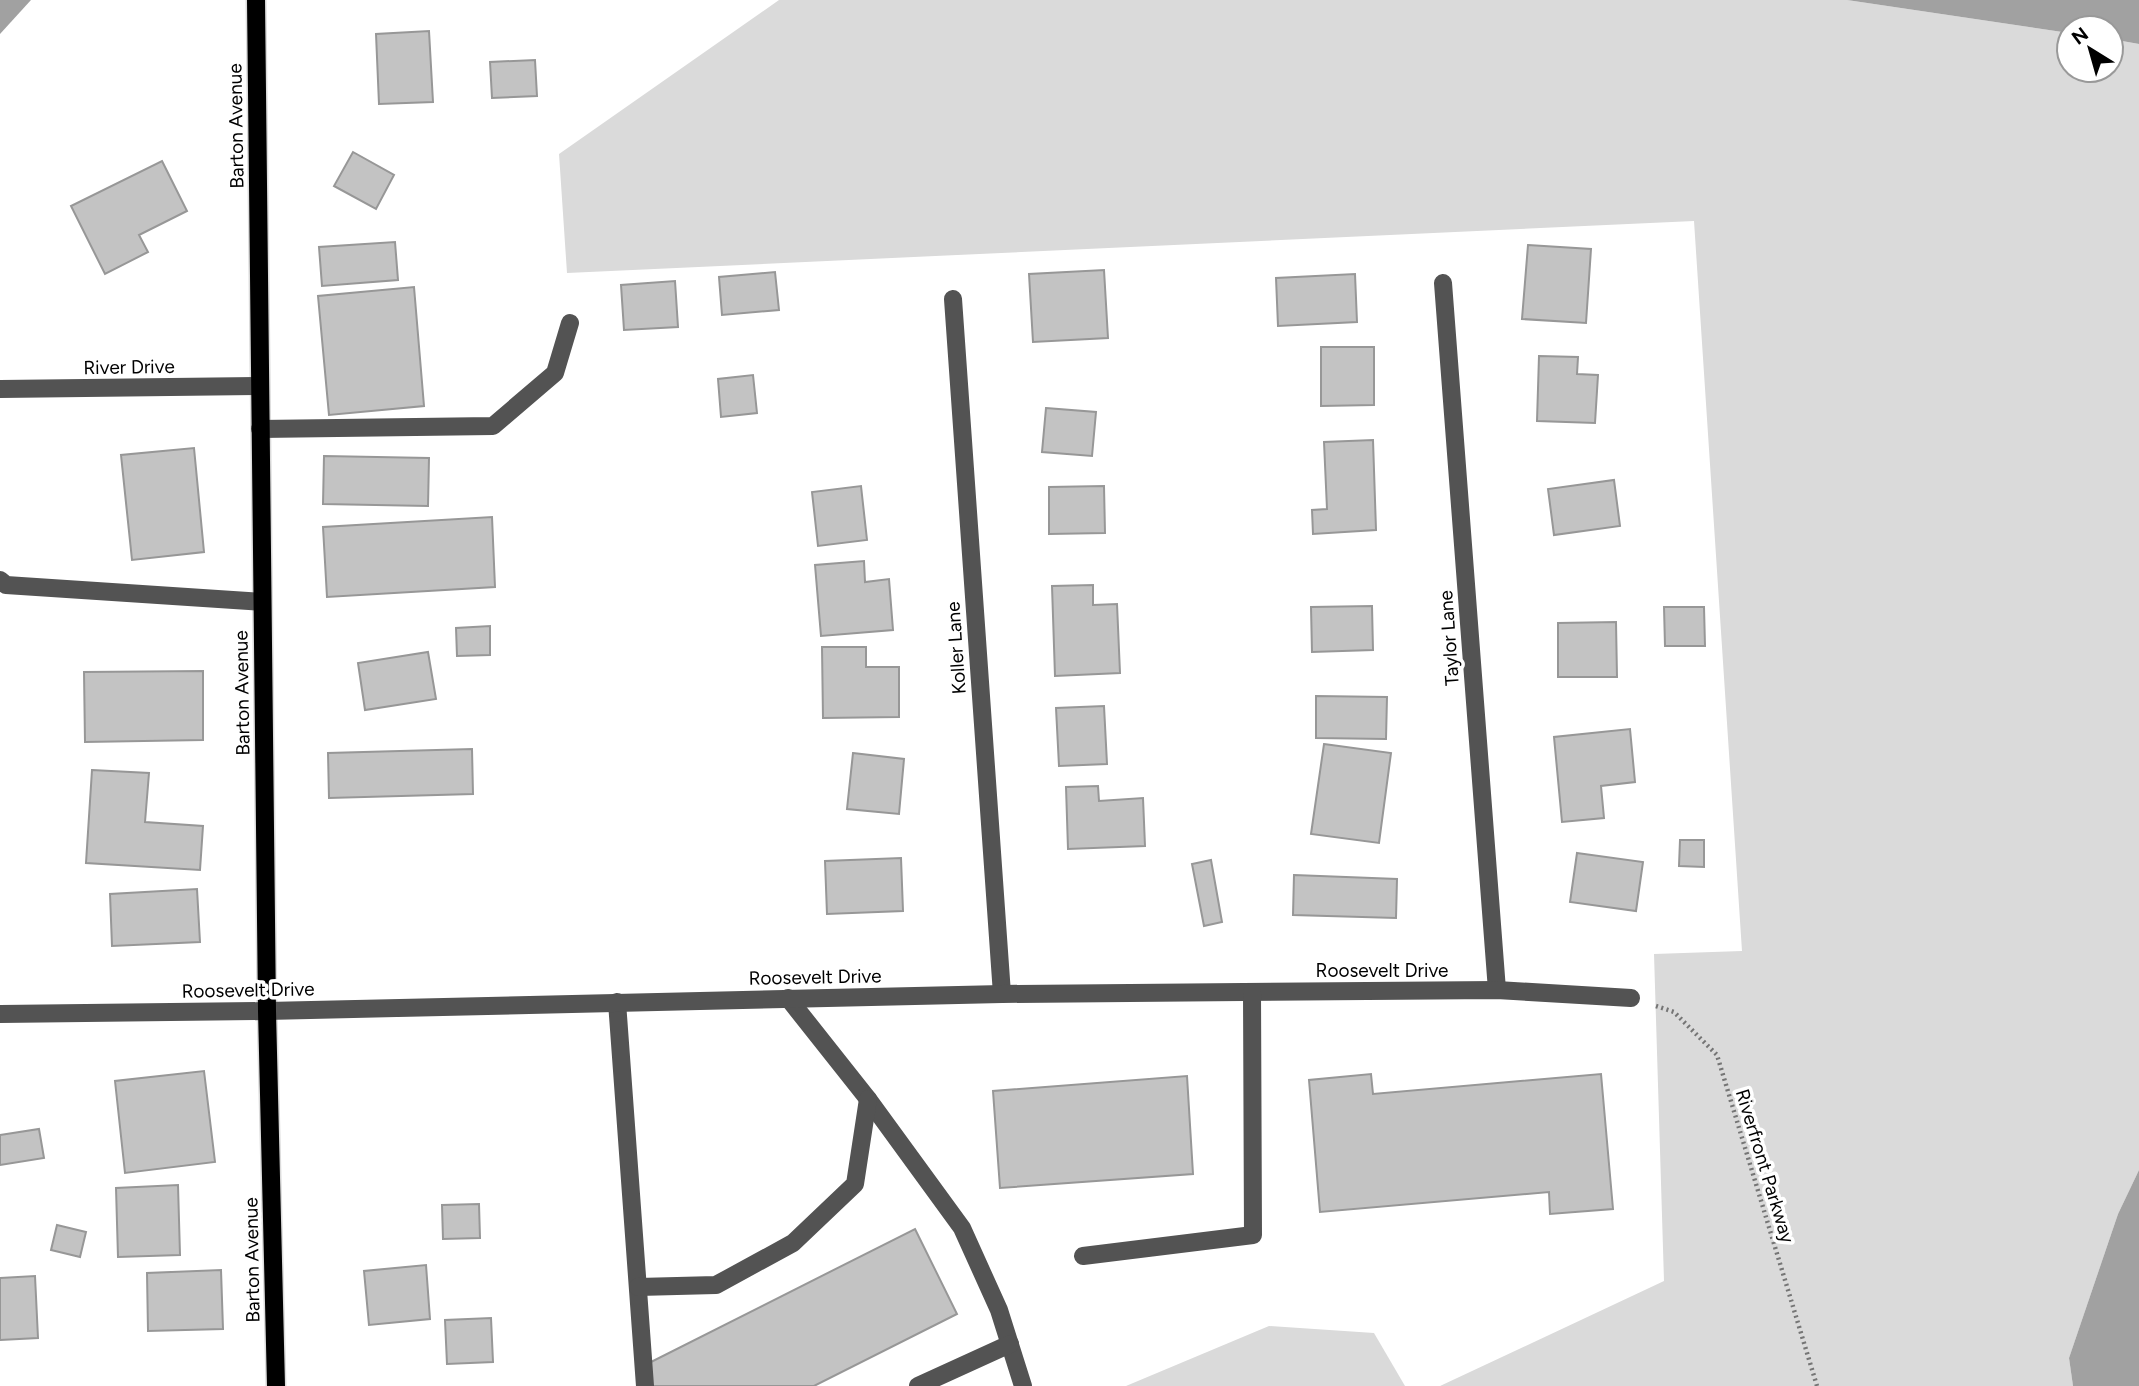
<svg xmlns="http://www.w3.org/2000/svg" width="2139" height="1386" viewBox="0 0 2139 1386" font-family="Figtree,sans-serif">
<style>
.green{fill:#dadada}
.water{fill:#a1a1a1}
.building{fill:#c3c3c3;stroke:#979797;stroke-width:2}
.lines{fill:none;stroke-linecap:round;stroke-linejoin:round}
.major-casing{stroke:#dbdbdb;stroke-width:21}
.path{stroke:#757575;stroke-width:4.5;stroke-dasharray:2 3.5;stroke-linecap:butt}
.minor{stroke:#535353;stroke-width:18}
.major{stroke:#000;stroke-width:18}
.labels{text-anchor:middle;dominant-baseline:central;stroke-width:7;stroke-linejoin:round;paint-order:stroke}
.street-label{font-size:19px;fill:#000;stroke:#fff}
</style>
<rect width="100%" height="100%" fill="#fff"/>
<g class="green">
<polygon points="779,0 1847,0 2069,33 2069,70 2111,70 2111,39 2139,44 2139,1170 2118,1214 2069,1358 2073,1386 1440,1386 1664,1281 1654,954 1742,951 1694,221 567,273 559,154"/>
<polygon points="1269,1326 1374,1333 1405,1386 1126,1386"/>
</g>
<g class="water">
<polygon points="0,0 31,0 0,34"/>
<polygon points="1847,0 2139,0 2139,44 2111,39 2111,28 2069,28 2069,33"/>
<polygon points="2139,1170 2139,1386 2073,1386 2069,1358 2118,1214"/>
</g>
<g class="building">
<polygon points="429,31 433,102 379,104 376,34"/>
<polygon points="535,60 537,96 492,98 490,62"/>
<polygon points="353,152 394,175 376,209 334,186"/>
<polygon points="162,161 187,211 139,235 148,252 105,274 71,206"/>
<polygon points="395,242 398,280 322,286 319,247"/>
<polygon points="1528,245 1591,249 1586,323 1522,319"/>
<polygon points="1104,270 1108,338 1033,342 1029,274"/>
<polygon points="775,272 779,310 722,315 719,277"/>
<polygon points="1355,274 1357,322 1278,326 1276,278"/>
<polygon points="675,281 678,327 624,330 621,285"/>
<polygon points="414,287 424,406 329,415 318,296"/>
<polygon points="1321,347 1374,347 1374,405 1321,406"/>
<polygon points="1539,356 1578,357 1577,374 1598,375 1595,423 1537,421"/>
<polygon points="753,375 757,413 721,417 718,379"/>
<polygon points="1046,408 1096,412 1092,456 1042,452"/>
<polygon points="1373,440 1376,530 1313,534 1312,510 1327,509 1324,442"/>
<polygon points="194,448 204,552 132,560 121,455"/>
<polygon points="324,456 429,458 428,506 323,504"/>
<polygon points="1614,480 1620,526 1554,535 1548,489"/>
<polygon points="861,486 867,540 818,546 812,492"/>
<polygon points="1104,486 1105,533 1049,534 1049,487"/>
<polygon points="492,517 495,587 327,597 323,527"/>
<polygon points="864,561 865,582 889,579 893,630 821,636 815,565"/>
<polygon points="1093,585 1093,605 1117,604 1120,673 1055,676 1052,586"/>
<polygon points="1372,606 1373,650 1312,652 1311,607"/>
<polygon points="1664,607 1704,607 1705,646 1665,646"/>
<polygon points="1616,622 1617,677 1558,677 1558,623"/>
<polygon points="490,626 490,655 457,656 456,628"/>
<polygon points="822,647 866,647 866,667 899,667 899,717 823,718"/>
<polygon points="428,652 436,699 365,710 358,663"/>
<polygon points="203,671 203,740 85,742 84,672"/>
<polygon points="1316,696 1387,697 1386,739 1316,738"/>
<polygon points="1104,706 1107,764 1059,766 1056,708"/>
<polygon points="1630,729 1635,782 1601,786 1604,818 1562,822 1554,737"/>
<polygon points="1324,744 1391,753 1379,843 1311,834"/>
<polygon points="472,749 473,794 329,798 328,753"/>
<polygon points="853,753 904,759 899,814 847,809"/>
<polygon points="92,770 149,773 145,822 203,826 200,870 86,863"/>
<polygon points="1098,786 1099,801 1143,798 1145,846 1068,849 1066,787"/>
<polygon points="1680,840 1704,840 1704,867 1679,866"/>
<polygon points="1577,853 1643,862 1636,911 1570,902"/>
<polygon points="901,858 903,911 827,914 825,861"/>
<polygon points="1211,860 1222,922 1204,926 1192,864"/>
<polygon points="1294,875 1397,879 1396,918 1293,915"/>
<polygon points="197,889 200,942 112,946 110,894"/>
<polygon points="204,1071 215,1162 125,1173 115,1081"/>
<polygon points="1371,1074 1373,1094 1601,1074 1613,1209 1550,1214 1549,1192 1320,1212 1309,1080"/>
<polygon points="1187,1076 1193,1174 1000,1188 993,1091"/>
<polygon points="39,1129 44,1158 0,1165 0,1135"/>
<polygon points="178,1185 180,1255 118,1257 116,1188"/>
<polygon points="479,1204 480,1238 443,1239 442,1205"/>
<polygon points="57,1225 86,1232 80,1257 51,1250"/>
<polygon points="915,1229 957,1314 814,1386 653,1386 643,1366"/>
<polygon points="426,1265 430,1319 369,1325 364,1271"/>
<polygon points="221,1270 223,1329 148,1331 147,1273"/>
<polygon points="35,1276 38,1338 0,1340 0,1278"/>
<polygon points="491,1318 493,1362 447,1364 445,1320"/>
</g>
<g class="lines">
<g class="major-casing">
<polyline id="major" points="256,0 267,1011 276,1386"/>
</g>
<polyline class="path" points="1656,1006 1674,1012 1717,1055 1817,1386"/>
<g class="minor">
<polyline points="1443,283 1497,990"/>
<polyline points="953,299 1002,994"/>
<polyline points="0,389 259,386"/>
<polyline points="260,429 493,426 555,373 570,323"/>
<polyline points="0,580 6,585 262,602"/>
<polyline points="788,998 868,1099 962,1228 999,1310 1023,1386"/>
<polyline points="617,1002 645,1386"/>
<polyline points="0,1014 267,1011 1002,994 1497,990 1631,998"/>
<polyline points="1083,1256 1253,1235 1252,992"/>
<polyline points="638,1287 716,1285 793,1243 855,1184 868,1099"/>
<polyline points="918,1386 1010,1344"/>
</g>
<use href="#major" class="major"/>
</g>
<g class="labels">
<g class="street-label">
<text transform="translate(236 126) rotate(-91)">Barton Avenue</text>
<text transform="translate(129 367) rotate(-1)">River Drive</text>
<text transform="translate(1449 638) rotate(-94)">Taylor Lane</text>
<text transform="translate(956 648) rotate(-94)">Koller Lane</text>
<text transform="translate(242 693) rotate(-91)">Barton Avenue</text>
<text x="1382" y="970">Roosevelt Drive</text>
<text transform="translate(815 977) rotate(-1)">Roosevelt Drive</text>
<text transform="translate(248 990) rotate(-1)">Roosevelt Drive</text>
<text transform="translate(1765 1166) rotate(73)">Riverfront Parkway</text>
<text transform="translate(252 1260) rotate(-91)">Barton Avenue</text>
</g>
</g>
<g transform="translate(2090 49) rotate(323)"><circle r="33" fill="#ffffff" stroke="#999999" stroke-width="2"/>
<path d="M0-5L12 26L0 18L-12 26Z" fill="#000000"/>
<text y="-10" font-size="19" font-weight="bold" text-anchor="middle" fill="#000000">N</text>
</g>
</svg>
